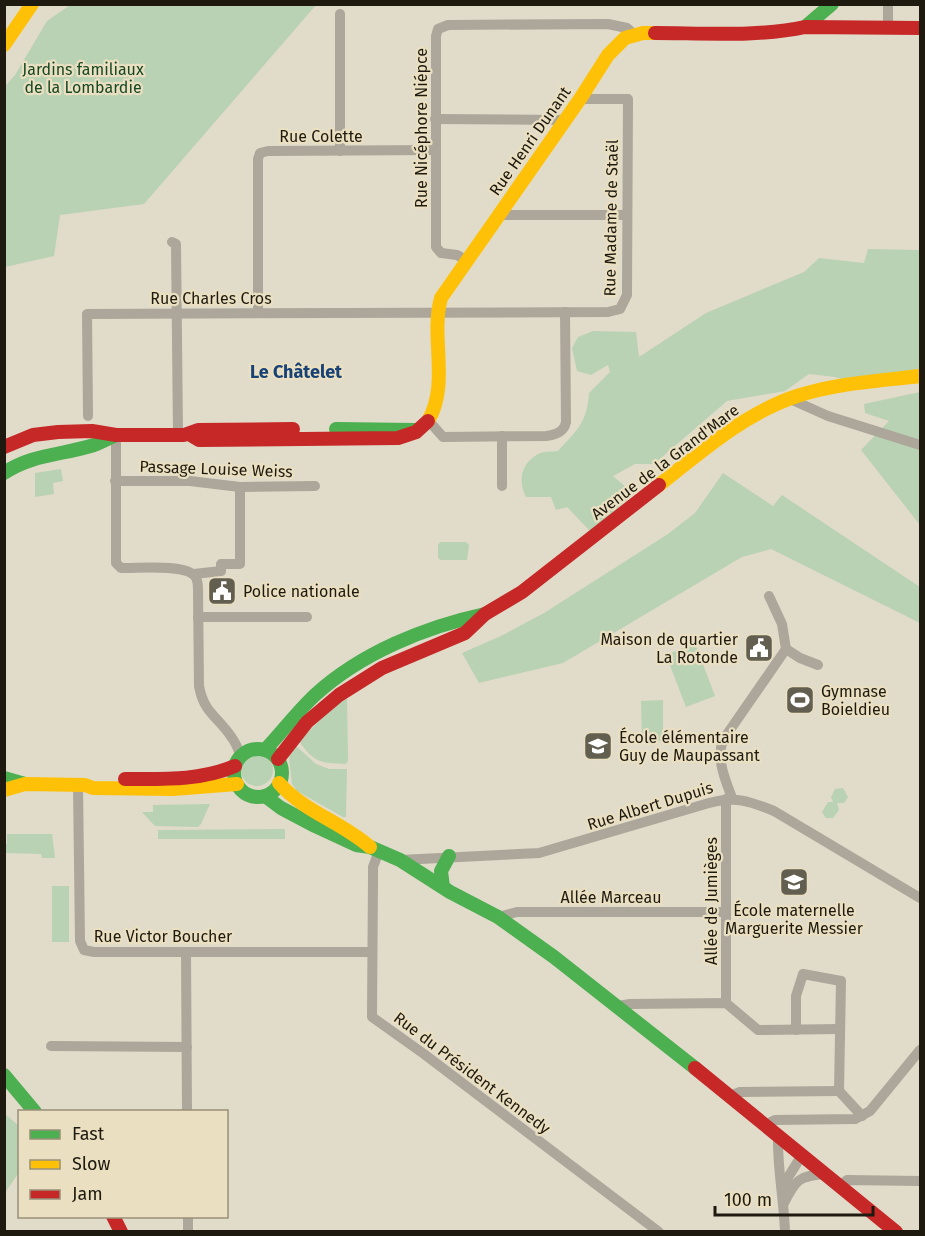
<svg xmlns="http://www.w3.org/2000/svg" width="925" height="1236" viewBox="0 0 925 1236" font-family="'Fira Sans',sans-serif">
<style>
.green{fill:#b9d2b3}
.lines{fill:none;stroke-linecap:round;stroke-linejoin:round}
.street{stroke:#aca79a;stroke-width:10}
.fast{stroke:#4caf50;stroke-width:14}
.slow{stroke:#ffc107;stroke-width:14}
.jam{stroke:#c62828;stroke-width:14}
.labels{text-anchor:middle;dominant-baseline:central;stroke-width:4.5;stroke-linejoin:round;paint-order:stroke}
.park-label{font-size:16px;fill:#154823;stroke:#eadfc1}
.street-label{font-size:16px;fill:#1e1a0f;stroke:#eadfc1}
.poi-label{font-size:16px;fill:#1e1a0f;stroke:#eadfc1;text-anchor:start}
.neighbourhood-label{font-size:18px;font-weight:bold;fill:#184276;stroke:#eadfc1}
</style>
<rect width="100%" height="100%" fill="#e1dbca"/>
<g class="green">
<polygon points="70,5 316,5 144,204 60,215 54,256 5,267 5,86 15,75 47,21"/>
<path d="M868 249 920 250V370L844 380 835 377 809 374 785 391 727 401 654 464H635L613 476 634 494 591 532 567 507 556 510 551 497H526C517 480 522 463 538 454 543 451 552 452 558 451 577 430 587 423 589 393L610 372 608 365 591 375 577 371 572 348 578 337 593 331 636 332 639 357 706 313 804 272 819 258 864 263Z"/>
<polygon points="920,392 920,525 861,450 889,421 865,413 864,404"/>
<polygon points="61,469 63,481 53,483 54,494 35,497 35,473"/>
<polygon points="723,473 773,506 782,495 920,587 920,623 771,549 742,557 563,663 479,683 462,653 501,636 544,613 668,534 695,513"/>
<polygon points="440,542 466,542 469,545 467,560 440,560 438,557 438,545"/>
<polygon points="695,643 715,696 686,707 666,655"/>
<path d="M347 697 348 761 346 764C321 763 314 763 299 741L331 709Z"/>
<polygon points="663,700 663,741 642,741 641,701"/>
<polygon points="295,745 316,764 329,769 347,769 346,817 343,817 297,791 292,784 289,757"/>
<circle cx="257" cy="770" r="16"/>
<polygon points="843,788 848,797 844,803 837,803 839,810 833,818 826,818 822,812 828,802 833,802 831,797 835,789"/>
<polygon points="210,804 201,824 198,827 155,826 142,812 153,812 153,805"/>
<polygon points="285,829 285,839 158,839 158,830"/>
<polygon points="7,834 52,834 55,858 42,858 41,854 5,853 5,844 7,844"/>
<rect x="52" y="886" width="17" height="56"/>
<polygon points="5,1114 19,1126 19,1172 5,1193"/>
</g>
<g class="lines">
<g class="street">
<polyline points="888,4 888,28"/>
<polyline points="340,14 340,151"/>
<polyline points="435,119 566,120"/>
<polyline points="500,215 627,215"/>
<polyline points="172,242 176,244 178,434"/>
<polyline points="468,261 457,255 441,253 436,247 436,36 438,29 448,25 608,24 627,28 635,35"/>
<polyline points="258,313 258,159 260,153 268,151 436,150"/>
<polyline points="790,399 828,416 920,445"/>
<polyline points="88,416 87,314 608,312 620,309 627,295 628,99 580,99"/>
<path d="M429 421 443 437 546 436C556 435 564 432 566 422L565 312"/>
<path d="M116 435V563L121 568H127C142 568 185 564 195 576 198 580 198 585 198 590L199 686C204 714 218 716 232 738 236 743 238 750 241 755"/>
<polyline points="115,481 190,481 240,487 315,486"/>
<polyline points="502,486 502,436"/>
<polyline points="194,574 221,571 221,564 240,564 240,487"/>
<polyline points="198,617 307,617"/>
<polyline points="786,649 800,658 818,665"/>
<polyline points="78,785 80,941 84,950 94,952 372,952"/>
<path d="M732 798C725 779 716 759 723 740L786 649 782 624 769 596"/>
<polyline points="726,799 726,1003"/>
<polyline points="379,851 373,867 373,879 372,1017 424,1054 659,1232"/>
<path d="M400 860 539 853 709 803C736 796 749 801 774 811L920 898"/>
<polyline points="498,917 517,912 726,912"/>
<polyline points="186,952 187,1112"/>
<polyline points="618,1006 630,1004 726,1003 758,1030 840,1029"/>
<polyline points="796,1030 796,996 803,974 841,981 839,1091 862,1116"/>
<polyline points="51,1046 187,1047"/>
<polyline points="730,1096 740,1092 839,1091"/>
<polyline points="765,1125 775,1120 855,1119 870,1111 920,1050"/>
<path d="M778 1135C777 1168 784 1199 785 1232"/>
<polyline points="841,1185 847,1180 920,1181"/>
<polyline points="785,1191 787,1179 802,1155"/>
<path d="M784 1203C796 1179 799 1176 826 1174"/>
<polyline points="188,1216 188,1232"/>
</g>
<g class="fast">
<polyline points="805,27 832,4"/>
<polyline points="336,429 416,430"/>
<path d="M4 473C32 454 63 455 94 445 102 442 109 438 116 435"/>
<circle cx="258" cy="773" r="24"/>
<path d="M265 750C282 732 297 712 315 695 361 653 425 627 485 614"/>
<polyline points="4,778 25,784"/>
<polyline points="265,796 281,808 315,826 356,845 370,847 400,860 450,892 498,917 554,957 695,1068"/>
<polyline points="443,887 441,871 449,856"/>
<polyline points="4,1075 35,1112"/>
</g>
<g class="slow">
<polyline points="4,45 32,4"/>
<path d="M428 421C450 384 430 337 441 298L580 99 608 55 625 38 643 33H655"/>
<path d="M659 485C702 451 745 413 797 396 836 383 880 381 920 376"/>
<path d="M279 783C304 812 342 822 370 847"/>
<polyline points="4,790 25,784 85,785 93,788 173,789 237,784"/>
</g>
<g class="jam">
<path d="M655 33C701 33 761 37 805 27L920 28"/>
<polyline points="189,434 199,440 398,438 416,432 428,421"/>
<polyline points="4,447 33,435 58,432 92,431 116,435 184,435 198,430 293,429"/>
<polyline points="278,759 307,722 339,695 382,668 465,633 485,614 522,592 659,485"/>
<path d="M125 779C163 779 199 781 235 766"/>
<polyline points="695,1068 896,1232"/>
<polyline points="113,1216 121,1232"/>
</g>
</g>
<defs>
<g id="civic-square" transform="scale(1.5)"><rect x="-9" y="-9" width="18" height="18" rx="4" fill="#625e50" stroke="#eadfc1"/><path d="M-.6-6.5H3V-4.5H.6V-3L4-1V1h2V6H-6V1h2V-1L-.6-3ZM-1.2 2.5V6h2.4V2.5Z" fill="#fff"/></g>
<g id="stadium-square" transform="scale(1.5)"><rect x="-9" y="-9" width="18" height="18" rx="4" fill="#625e50" stroke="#eadfc1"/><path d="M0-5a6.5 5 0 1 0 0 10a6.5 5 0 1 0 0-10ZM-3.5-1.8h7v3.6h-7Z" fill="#fff"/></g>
<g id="school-square" transform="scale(1.5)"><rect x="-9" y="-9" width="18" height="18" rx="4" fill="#625e50" stroke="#eadfc1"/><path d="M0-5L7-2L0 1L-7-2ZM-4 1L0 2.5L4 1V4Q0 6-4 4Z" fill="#fff"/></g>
</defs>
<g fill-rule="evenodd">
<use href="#civic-square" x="222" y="591"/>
<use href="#civic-square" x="759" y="648"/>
<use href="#stadium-square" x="800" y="700"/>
<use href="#school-square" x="598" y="746"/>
<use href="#school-square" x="794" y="882"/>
</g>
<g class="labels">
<g class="park-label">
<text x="83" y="69">Jardins familiaux<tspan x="83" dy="18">de la Lombardie</tspan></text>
</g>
<g class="street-label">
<text transform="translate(421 128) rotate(-90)">Rue Nicéphore Niépce</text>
<text x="321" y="136">Rue Colette</text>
<text transform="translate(530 141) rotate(-55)">Rue Henri Dunant</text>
<text transform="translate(611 218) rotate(-89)">Rue Madame de Staël</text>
<text x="211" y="298">Rue Charles Cros</text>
<text transform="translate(665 462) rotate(-37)">Avenue de la Grand'Mare</text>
<text transform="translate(216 469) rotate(2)">Passage Louise Weiss</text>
<text transform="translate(650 806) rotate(-17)">Rue Albert Dupuis</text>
<text x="611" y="897">Allée Marceau</text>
<text transform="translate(711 901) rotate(-90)">Allée de Jumièges</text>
<text x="163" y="936">Rue Victor Boucher</text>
<text transform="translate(472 1073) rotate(37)">Rue du Président Kennedy</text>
</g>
<g class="poi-label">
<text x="243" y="591">Police nationale</text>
<text x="738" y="639" text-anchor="end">Maison de quartier<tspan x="738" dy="18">La Rotonde</tspan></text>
<text x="821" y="691">Gymnase<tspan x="821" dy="18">Boieldieu</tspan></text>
<text x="619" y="737">École élémentaire<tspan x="619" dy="18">Guy de Maupassant</tspan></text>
<text x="794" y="910" text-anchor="middle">École maternelle<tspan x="794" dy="18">Marguerite Messier</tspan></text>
</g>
<g class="neighbourhood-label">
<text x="296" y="372">Le Châtelet</text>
</g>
</g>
<rect width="925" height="1236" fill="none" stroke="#1e1a0f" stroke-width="12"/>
<rect x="18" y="1110" width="210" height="108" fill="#eadfc1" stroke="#98907a" stroke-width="1.5"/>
<rect x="30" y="1130" width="30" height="9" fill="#4caf50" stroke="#98907a" stroke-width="1.5"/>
<text x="72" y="1140" font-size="18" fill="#1e1a0f">Fast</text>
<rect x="30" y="1160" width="30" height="9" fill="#ffc107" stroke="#98907a" stroke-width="1.5"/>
<text x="72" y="1170" font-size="18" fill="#1e1a0f">Slow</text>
<rect x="30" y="1190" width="30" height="9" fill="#c62828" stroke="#98907a" stroke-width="1.5"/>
<text x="72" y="1200" font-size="18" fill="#1e1a0f">Jam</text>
<path d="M715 1206v9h158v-9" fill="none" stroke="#1e1a0f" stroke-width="3"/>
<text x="724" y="1206" font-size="18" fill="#1e1a0f" stroke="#eadfc1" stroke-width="4.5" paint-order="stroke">100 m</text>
</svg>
